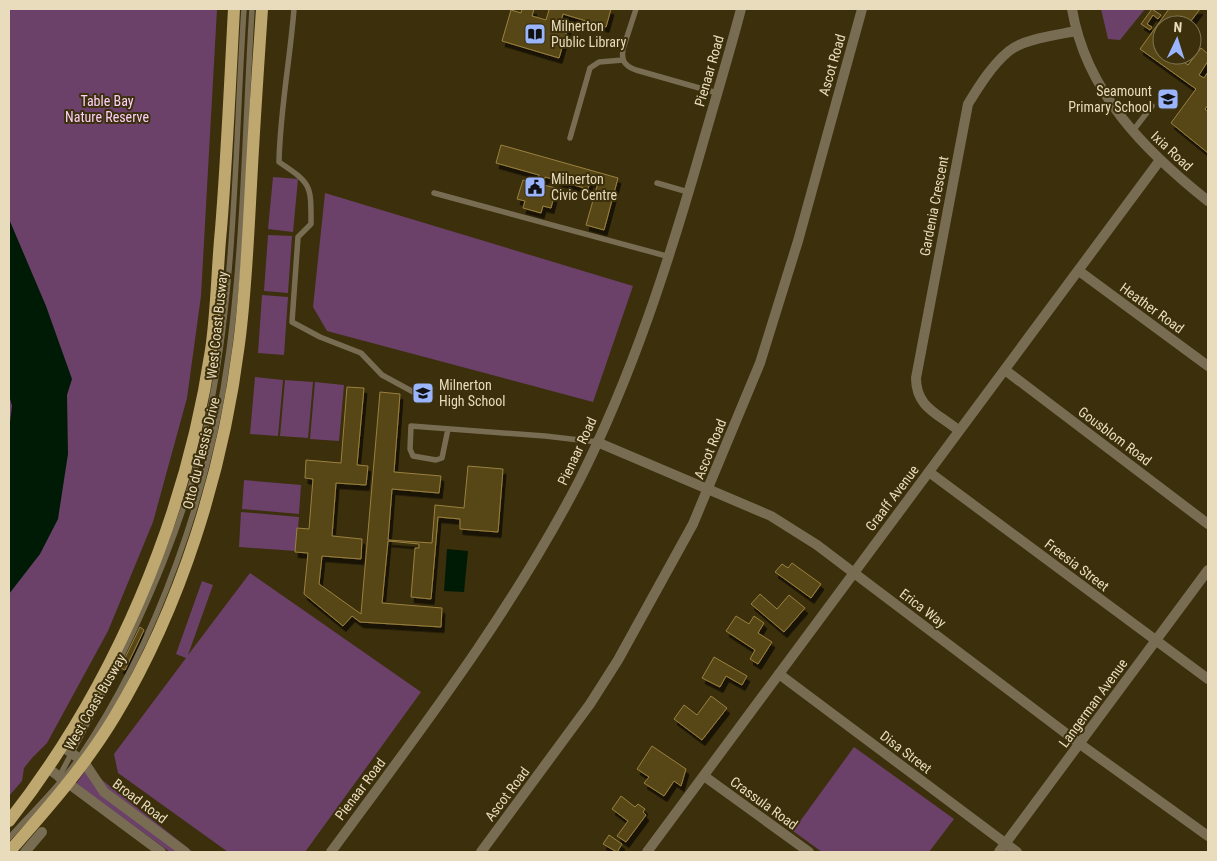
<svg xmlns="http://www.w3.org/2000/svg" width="1217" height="861" viewBox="0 0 1217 861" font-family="'Roboto Condensed',sans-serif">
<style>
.green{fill:#6b4169}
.water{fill:#001b05}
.building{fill:#584613;stroke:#9a8141;filter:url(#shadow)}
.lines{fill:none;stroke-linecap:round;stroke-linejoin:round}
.service{stroke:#786d52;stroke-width:5.5}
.minor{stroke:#786d52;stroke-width:10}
.tertiary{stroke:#786d52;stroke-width:10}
.primary{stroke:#bfa86f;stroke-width:12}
.labels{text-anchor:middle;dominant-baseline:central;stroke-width:4;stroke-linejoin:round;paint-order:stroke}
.poi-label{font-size:14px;fill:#e9dcbc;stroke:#3b2f0c;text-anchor:start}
.street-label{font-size:14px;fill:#e9dcbc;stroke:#3b2f0c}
.park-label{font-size:14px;fill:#fed0fa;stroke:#3b2f0c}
</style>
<defs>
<filter id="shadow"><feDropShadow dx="3" dy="5.5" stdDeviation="0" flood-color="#0009"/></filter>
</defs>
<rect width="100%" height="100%" fill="#3b2f0c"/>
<g class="green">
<polygon points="9,9 217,9 201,296 187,398 153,522 108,631 47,743 32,758 24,768 22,781 9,796"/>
<polygon points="1101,9 1145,9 1120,40 1108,39"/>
<polygon points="273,177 298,179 293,232 268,229"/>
<polygon points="325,193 633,286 593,402 327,331 313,307"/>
<polygon points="268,235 292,236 288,293 264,291"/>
<polygon points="262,295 288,297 284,355 258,353"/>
<polygon points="255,377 283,380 278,436 250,434"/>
<polygon points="285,380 313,382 308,438 280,436"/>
<polygon points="315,382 344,385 339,441 310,439"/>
<polygon points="244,480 301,485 299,514 242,509"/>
<polygon points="241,512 299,517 296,551 239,547"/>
<polygon points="250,573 421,692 305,852 228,852 118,773 114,754 186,658 176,654 202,581 213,585 188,655"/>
<polygon points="854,747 954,819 929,852 822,852 793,831"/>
<polygon points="87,768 193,852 170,852 76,784"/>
</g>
<g class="water">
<polygon points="9,219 46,306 72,379 67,395 68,454 58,519 40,554 9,594 9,430 12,406 9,395"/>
<polygon points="447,549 468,551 464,592 444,591"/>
</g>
<g class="building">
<polygon points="522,9 534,9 532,16 546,20 549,10 546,9 611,9 606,27 563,14 560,25 568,27 559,58 502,41 511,10 521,13"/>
<polygon points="1152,9 1161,15 1158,19 1153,15 1147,24 1152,27 1150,30 1141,24"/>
<polygon points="1169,9 1200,9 1188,25 1162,25 1162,30 1154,40 1162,46 1162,55 1185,55 1181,60 1188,65 1201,48 1208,54 1208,61 1199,75 1204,78 1208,72 1208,105 1205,109 1208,112 1208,153 1171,123 1196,89 1140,49"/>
<polygon points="501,145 618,178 604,230 586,225 598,183 590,181 588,189 545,177 543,185 556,188 551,208 543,206 541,213 523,208 525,201 517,199 523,180 537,184 539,175 496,163"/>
<polygon points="347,387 364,388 357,465 368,466 366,485 336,483 332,536 362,539 361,559 322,556 319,584 361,614 380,392 400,394 394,472 441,476 439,493 392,489 388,540 432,543 435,505 464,508 468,466 503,469 498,532 460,529 460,519 438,517 431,599 411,597 415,548 419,548 419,544 388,541 382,603 442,608 441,627 360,622 352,616 343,626 304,594 308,553 295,552 297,528 309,529 313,479 305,478 306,460 341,463"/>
<polygon points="792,563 821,584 811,598 775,572 782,564 788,568"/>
<polygon points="760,594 777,609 789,595 805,608 784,632 751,604"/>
<polygon points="736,616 749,624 754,616 764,623 758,633 772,642 758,664 750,659 755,650 726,631"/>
<polygon points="140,627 144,630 125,670 120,668"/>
<polygon points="714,657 747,676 742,685 726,676 720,687 702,678"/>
<polygon points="711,696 727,708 702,740 674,719 684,705 697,715"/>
<polygon points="652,746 686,769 681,786 674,781 664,796 644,783 649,777 637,769"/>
<polygon points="621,796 635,807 638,804 645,809 643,812 646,815 626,842 617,836 628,821 612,809"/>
<polygon points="609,835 622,844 617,852 603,844"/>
</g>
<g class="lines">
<g class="service">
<path d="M294 9C290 60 280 111 279 162 312 184 311 185 311 224L298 237 292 322 320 337 361 353 382 375 417 394"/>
<path d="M636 9 623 49C621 61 625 66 636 70L717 93"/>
<polyline points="1132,132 1152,106"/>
<polyline points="570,138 590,68 599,62 623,60"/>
<polyline points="657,183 688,192"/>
<polyline points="434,193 670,257"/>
<polyline points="448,429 442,458 436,460 413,456 410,449 411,426 545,436 597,442"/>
<path d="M90 709 101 697C147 608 187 517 208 419 236 286 235 144 244 9"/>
<polyline points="58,779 97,705"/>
<path d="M9 838C32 812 59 787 79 758 157 643 211 488 229 351 244 239 245 122 252 9"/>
</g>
<g class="minor">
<path d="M1072 9C1086 92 1145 151 1208 201"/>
<polyline points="1079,271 1208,366"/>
<polyline points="1005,370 1208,524"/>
<path d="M958 430C937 413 916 407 916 378L968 104C979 86 992 65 1009 51 1023 39 1057 35 1076 31"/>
<polyline points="597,442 771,516 817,545 1080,744 1208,836"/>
<polyline points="929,472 1208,679"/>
<polyline points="779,674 1017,852"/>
<polyline points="704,776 809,852"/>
<polyline points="25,852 42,832"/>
<path d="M331 852C419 732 510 614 579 481 633 374 669 261 702 146 715 100 729 55 741 9"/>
<polyline points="481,852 590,704 618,660 693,524 760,363 798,241 862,9"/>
<polyline points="647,852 1160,160"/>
<polyline points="999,852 1208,570"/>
</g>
<g class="tertiary">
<polyline points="63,747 84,762 104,792 185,852"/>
<polyline points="49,769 161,852"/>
</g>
<g class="primary">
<path d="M9 821C114 687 186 518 211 350 217 309 217 269 221 229 227 156 230 82 234 9"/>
<path d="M9 852C47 809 85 766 115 716 181 606 223 471 239 344 246 291 248 238 251 185 254 127 258 68 262 9"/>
</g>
</g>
<defs>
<g id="library-square" transform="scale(1.125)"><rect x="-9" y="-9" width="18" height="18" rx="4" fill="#9bb5fd" stroke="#3b2f0c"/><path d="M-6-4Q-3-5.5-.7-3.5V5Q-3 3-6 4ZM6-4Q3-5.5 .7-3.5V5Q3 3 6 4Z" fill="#111"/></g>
<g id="school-square" transform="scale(1.125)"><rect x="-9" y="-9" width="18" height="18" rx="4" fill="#9bb5fd" stroke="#3b2f0c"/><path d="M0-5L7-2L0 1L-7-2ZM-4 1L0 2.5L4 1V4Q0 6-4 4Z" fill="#111"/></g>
<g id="civic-square" transform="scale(1.125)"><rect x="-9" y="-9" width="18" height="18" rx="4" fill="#9bb5fd" stroke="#3b2f0c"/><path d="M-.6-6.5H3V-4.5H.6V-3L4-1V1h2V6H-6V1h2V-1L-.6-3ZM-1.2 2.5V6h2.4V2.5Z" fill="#111"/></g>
</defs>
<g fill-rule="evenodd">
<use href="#library-square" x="535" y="34"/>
<use href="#school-square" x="1168" y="99"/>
<use href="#civic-square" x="535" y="187"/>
<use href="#school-square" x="423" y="393"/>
</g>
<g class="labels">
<g class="poi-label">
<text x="551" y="26">Milnerton<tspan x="551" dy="16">Public Library</tspan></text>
<text x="1152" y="91" text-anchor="end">Seamount<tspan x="1152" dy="16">Primary School</tspan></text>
<text x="551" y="179">Milnerton<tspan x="551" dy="16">Civic Centre</tspan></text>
<text x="439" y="385">Milnerton<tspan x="439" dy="16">High School</tspan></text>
</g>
<g class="street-label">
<text transform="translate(832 65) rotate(-74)">Ascot Road</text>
<text transform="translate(709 71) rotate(-74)">Pienaar Road</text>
<text transform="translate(1172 151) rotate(43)">Ixia Road</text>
<text transform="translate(934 206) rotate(-79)">Gardenia Crescent</text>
<text transform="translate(1152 308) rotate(36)">Heather Road</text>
<text transform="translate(217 325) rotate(-84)">West Coast Busway</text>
<text transform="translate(1115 436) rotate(37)">Gousblom Road</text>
<text transform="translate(710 449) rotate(-68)">Ascot Road</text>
<text transform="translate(577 451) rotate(-65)">Pienaar Road</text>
<text transform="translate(201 453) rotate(-76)">Otto du Plessis Drive</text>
<text transform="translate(892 498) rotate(-53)">Graaff Avenue</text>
<text transform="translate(1077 565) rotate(37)">Freesia Street</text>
<text transform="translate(923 608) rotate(37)">Erica Way</text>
<text transform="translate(95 702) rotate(-60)">West Coast Busway</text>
<text transform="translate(1093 703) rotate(-54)">Langerman Avenue</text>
<text transform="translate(906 752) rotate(37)">Disa Street</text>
<text transform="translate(360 789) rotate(-53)">Pienaar Road</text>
<text transform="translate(507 794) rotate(-53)">Ascot Road</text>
<text transform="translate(140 801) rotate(37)">Broad Road</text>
<text transform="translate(764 803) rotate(36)">Crassula Road</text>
</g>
<g class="park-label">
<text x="107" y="101">Table Bay<tspan x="107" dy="16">Nature Reserve</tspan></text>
</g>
</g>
<rect width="1217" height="861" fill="none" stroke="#e9dcbc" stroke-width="20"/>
<g transform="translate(1177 40) rotate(4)"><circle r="24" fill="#3b2f0c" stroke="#817452"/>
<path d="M0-4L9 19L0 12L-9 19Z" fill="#9bb5fd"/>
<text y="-8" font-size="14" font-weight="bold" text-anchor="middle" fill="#e9dcbc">N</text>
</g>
</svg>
